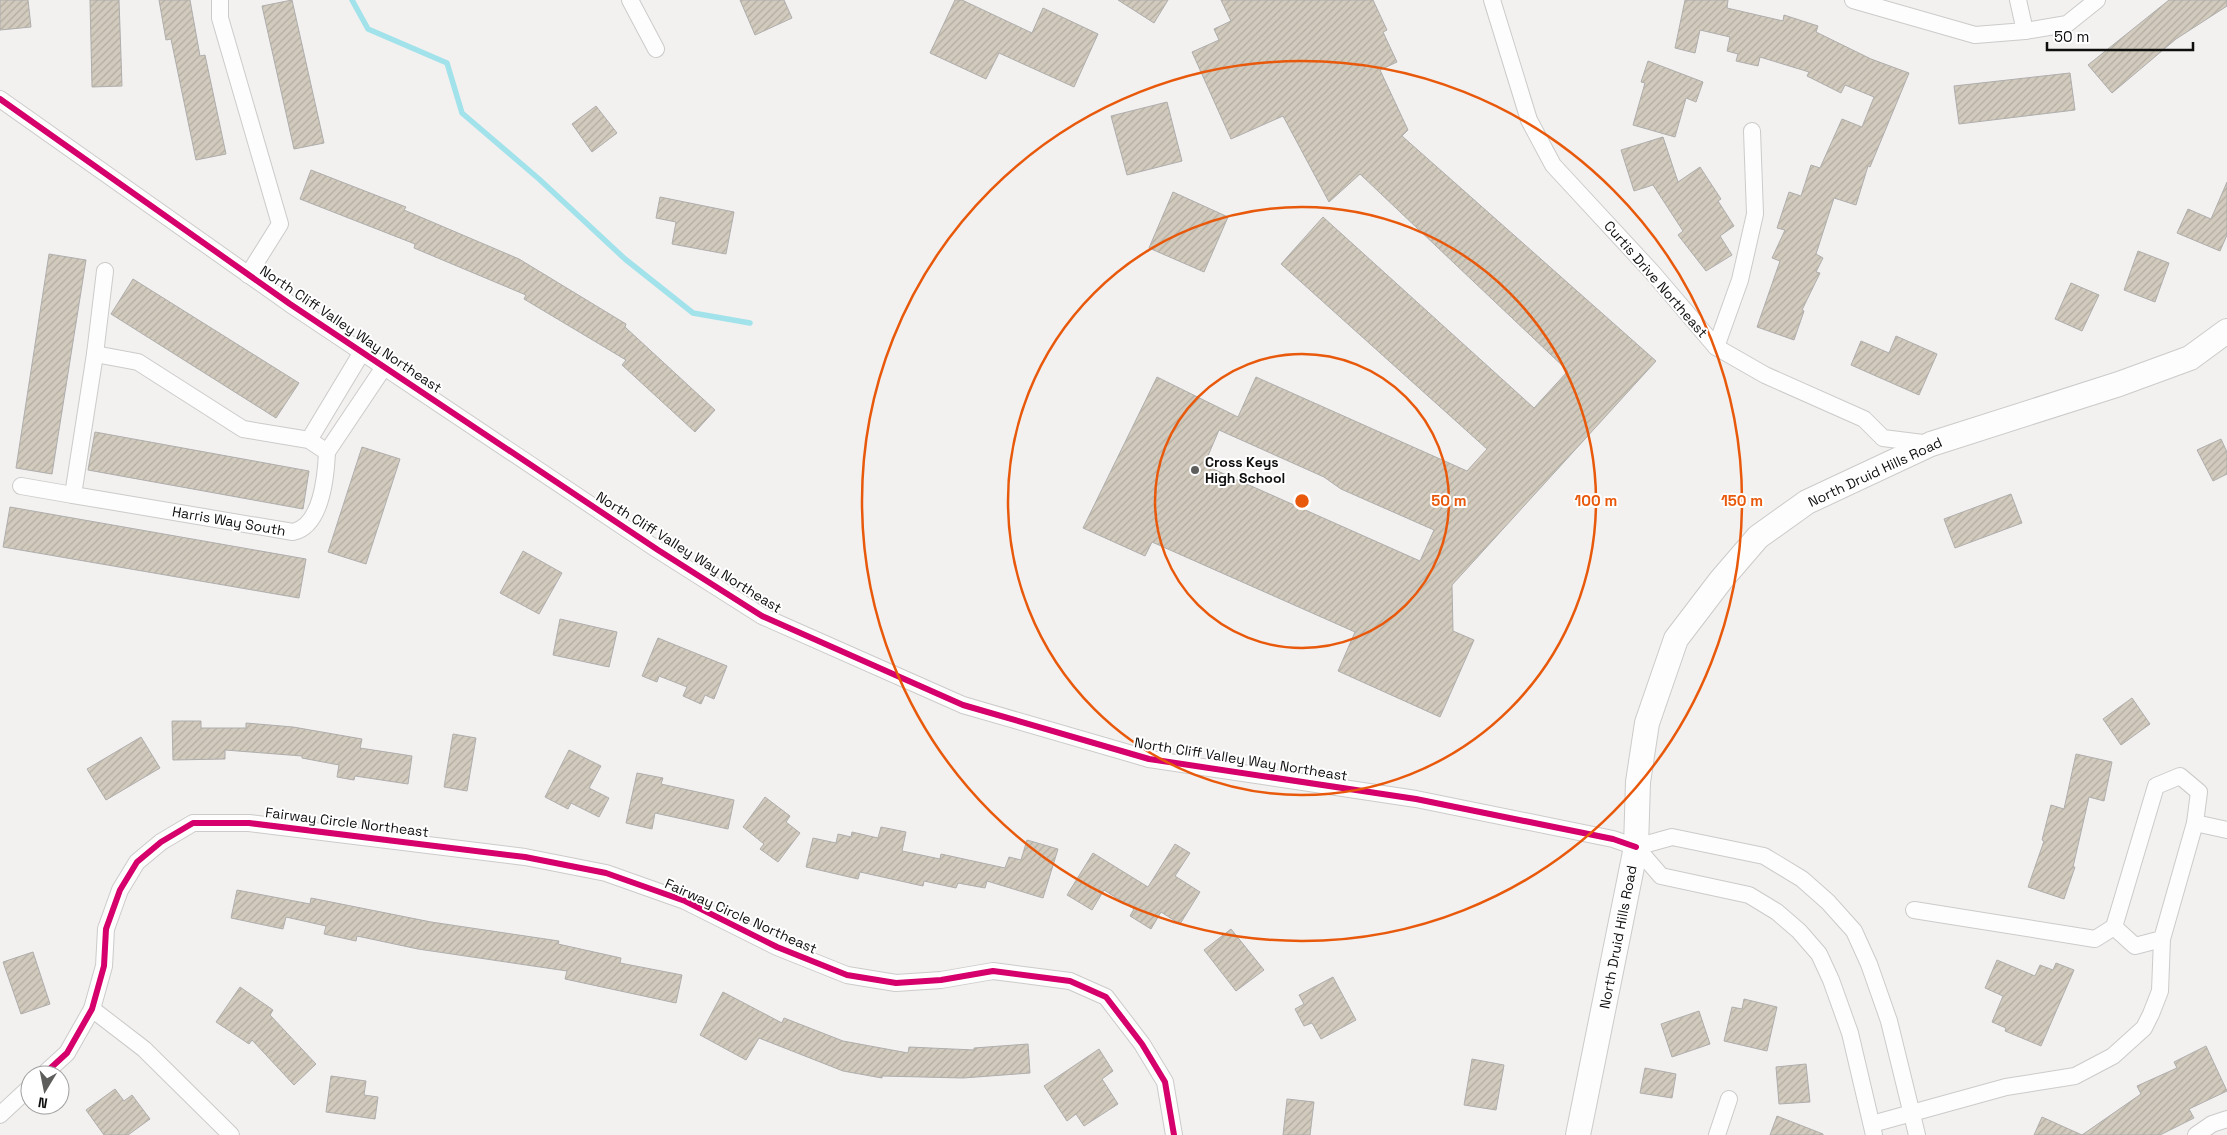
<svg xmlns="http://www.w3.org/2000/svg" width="2227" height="1135" viewBox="0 0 2227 1135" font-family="'Space Grotesk',sans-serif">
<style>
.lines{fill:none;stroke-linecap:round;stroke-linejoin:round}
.stream{stroke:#a2e2eb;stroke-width:5.5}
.building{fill:url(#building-hatch);stroke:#afaead;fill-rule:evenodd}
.street-casing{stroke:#cccbca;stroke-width:18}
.secondary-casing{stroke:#cccbca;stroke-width:26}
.street{stroke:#fdfdfd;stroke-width:16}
.secondary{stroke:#fdfdfd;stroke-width:24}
.cycleway-casing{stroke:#fff;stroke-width:9}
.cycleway{stroke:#d6006c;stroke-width:6}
.ring{fill:none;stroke:#e8590c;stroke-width:2.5}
.poi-dot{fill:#5e5e5d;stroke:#fff;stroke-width:2}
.labels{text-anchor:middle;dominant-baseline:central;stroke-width:4;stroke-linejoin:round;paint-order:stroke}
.street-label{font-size:14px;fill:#0f0f0e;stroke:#fff}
.poi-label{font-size:14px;font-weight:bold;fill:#0f0f0e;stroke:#fff;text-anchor:start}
.centre{fill:#e8590c;stroke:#fff;stroke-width:2.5}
.ring-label{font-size:15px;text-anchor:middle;font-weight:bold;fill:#e8590c;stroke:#fff;stroke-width:4;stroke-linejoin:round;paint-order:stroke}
</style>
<defs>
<pattern id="building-hatch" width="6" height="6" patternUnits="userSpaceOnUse" patternTransform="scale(1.25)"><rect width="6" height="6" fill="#d1cabd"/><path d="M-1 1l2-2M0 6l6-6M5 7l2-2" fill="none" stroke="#b2aca1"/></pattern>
</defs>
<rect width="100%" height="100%" fill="#f2f1ef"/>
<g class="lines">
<polyline class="stream" points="352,0 368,29 447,63 462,113 539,179 625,259 693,313 750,323"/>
</g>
<g class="building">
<polygon points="0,0 28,0 31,27 0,30"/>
<polygon points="90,0 119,0 122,86 92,87"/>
<polygon points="159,0 190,0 200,56 205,55 226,154 196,160 171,39 166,40"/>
<polygon points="292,0 324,143 294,149 262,6"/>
<polygon points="740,0 784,0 792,18 755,35"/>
<polygon points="955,0 962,0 1032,33 1043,8 1098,34 1074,87 999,53 986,79 930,53"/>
<polygon points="1118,0 1168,0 1154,23"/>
<path d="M1221 0H1373L1387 30 1383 32 1397 62 1380 70 1408 130 1402 136 1656 361 1452 585 1453 631 1474 640 1440 717 1338 671 1355 632 1152 542 1145 556 1083 528 1157 377 1238 417 1256 377 1467 471 1487 449 1281 264 1323 217 1534 408 1568 371 1360 174 1329 202 1283 116 1231 139 1192 52 1219 40 1214 29 1231 21ZM1219 430 1324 477 1341 489 1434 530 1420 561 1204 465Z"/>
<polygon points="1685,0 1728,0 1727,8 1783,21 1784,15 1818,26 1816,32 1871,59 1909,73 1870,167 1868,166 1856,205 1834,198 1816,254 1823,258 1816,272 1820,273 1802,310 1804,311 1794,340 1757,327 1780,261 1772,258 1785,230 1777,228 1789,192 1801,196 1811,165 1820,168 1842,119 1862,127 1874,97 1845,85 1841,93 1807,76 1809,72 1760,57 1758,66 1736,61 1738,54 1727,51 1730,37 1700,30 1695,53 1675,48"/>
<polygon points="2169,0 2227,0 2227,6 2176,39 2112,93 2088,65"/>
<polygon points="1648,61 1703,82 1696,102 1686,98 1675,137 1633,125 1645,83 1641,82"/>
<polygon points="2070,73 2075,110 1959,124 1954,86"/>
<polygon points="1167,102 1182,161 1127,175 1111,116"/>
<polygon points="596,106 617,133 592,152 572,124"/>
<polygon points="1663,137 1678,182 1700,167 1721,199 1718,201 1734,226 1720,236 1732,255 1706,271 1678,235 1683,231 1653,185 1634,191 1621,150"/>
<polygon points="311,170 406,207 404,210 519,259 626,324 625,327 715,410 695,432 622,365 626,360 524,299 526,295 414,248 415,244 300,199"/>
<polygon points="2227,182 2227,235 2220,251 2177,233 2188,209 2211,219"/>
<polygon points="1173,192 1228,217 1204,272 1149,248"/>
<polygon points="660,197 734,212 726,254 672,244 676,222 656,218"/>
<polygon points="2138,251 2169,263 2155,302 2124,290"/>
<polygon points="49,254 86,260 52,474 16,468"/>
<polygon points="133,279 299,383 276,418 111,314"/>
<polygon points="2071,283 2099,295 2082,331 2055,319"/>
<polygon points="1896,336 1937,354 1919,395 1851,365 1861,341 1889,353"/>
<polygon points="95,432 309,471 303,509 88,470"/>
<polygon points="2221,439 2227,452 2227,474 2213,481 2197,450"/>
<polygon points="362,447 400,459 366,564 328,552"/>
<polygon points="2011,494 2022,523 1955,548 1944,519"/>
<polygon points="10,507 306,559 299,598 3,547"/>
<polygon points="523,551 562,573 539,614 500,593"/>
<polygon points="560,619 617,632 609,667 553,655"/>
<polygon points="658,638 727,666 714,699 705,695 701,704 683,696 687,687 659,676 657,682 642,676"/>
<polygon points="2132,698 2150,724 2121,745 2103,719"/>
<polygon points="172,721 201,721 201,728 246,728 246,723 293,727 362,739 360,748 412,756 408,784 355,776 354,780 337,777 339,765 302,758 302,756 225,750 225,759 173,760"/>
<polygon points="453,734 476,738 467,791 444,787"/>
<polygon points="141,737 160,768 106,800 87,769"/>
<polygon points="569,750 601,766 589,788 609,798 599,817 571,803 568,809 545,797"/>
<polygon points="2076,754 2112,762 2104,801 2089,797 2073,867 2075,867 2064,899 2028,887 2044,841 2042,840 2051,805 2064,809"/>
<polygon points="637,773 663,778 661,784 734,800 728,829 655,813 652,829 626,823"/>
<polygon points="765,797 790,816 786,822 800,833 778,862 760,849 764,844 743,827"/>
<polygon points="881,827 906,832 902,851 940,859 941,854 1005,868 1009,857 1021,860 1027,840 1058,849 1043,898 987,881 985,888 958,883 956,888 924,881 923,886 860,872 858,879 806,867 813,838 836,843 838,834 851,837 852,832 878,838"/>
<polygon points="1175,844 1190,853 1175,876 1200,892 1180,924 1161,912 1151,929 1130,916 1134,909 1104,890 1092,910 1067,895 1093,853 1148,887"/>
<polygon points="237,890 310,904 311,898 431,922 559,941 558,944 621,958 620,963 682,975 676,1003 565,979 567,971 418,949 357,936 356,941 324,934 326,926 286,917 283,929 231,918"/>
<polygon points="1231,929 1264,970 1236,991 1204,950"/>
<polygon points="33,952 50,1004 21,1014 3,962"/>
<polygon points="1997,960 2035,976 2040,965 2053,970 2056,963 2074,970 2041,1046 2005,1031 2006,1028 1992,1022 2003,996 1985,988"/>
<polygon points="1333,977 1356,1020 1321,1039 1312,1023 1304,1026 1295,1009 1304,1004 1299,995"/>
<polygon points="240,987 273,1010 270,1015 316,1064 294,1085 252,1040 249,1044 216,1022"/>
<polygon points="723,992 782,1023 784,1018 843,1041 908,1053 909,1047 974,1050 974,1048 1028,1044 1030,1073 963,1078 882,1076 882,1078 843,1071 759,1038 746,1060 700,1035"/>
<polygon points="1744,999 1777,1007 1767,1051 1724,1041 1732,1007 1742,1009"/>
<polygon points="1699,1011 1710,1044 1672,1057 1661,1024"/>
<polygon points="2206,1046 2227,1091 2189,1109 2194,1118 2160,1135 2034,1135 2042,1117 2082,1135 2141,1094 2137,1086 2177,1068 2174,1062"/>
<polygon points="1099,1049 1113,1071 1102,1079 1118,1104 1084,1126 1076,1114 1067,1121 1044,1086"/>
<polygon points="1472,1059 1504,1065 1496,1110 1464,1105"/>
<polygon points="1806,1064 1810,1102 1779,1104 1776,1067"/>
<polygon points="1645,1068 1676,1074 1672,1098 1640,1093"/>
<polygon points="331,1076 366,1081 364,1095 378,1097 375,1119 326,1112"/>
<polygon points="115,1089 124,1101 132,1095 150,1119 128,1135 104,1135 86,1110"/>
<polygon points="1287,1099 1314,1102 1310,1135 1283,1135"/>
<polygon points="1777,1116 1823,1134 1823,1135 1770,1135"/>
</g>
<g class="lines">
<g class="street-casing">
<g id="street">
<polyline points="220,0 220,18 280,224 248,275"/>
<polyline points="630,0 656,49"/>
<polyline points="1492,0 1529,120 1553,165 1652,272 1716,347 1765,375 1864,419 1883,438 1931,444"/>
<polyline points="1853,0 1975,35 2025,31 2018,0"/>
<polyline points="2025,31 2067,24 2097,0"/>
<polyline points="0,99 290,304 658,550 762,616 963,705 1149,759 1416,799 1613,839 1636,847"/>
<polyline points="1716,347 1740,280 1755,214 1752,131"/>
<path d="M95 354 138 362 243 429 309 440 327 452C326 475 322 526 293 532L73 495Z"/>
<polyline points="95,354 105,271"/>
<polyline points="309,440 362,352"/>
<polyline points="327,452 384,367"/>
<polyline points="21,486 73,495"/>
<polygon points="2180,776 2199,792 2195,823 2162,939 2135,946 2114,927 2156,786"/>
<polyline points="2195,823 2227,830"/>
<polyline points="1636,847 1672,837 1764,856 1802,879 1828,902 1854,931 1869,964 1889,1021 1917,1135"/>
<polyline points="1636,847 1661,876 1749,895 1777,912 1799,931 1819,954 1831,980 1850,1033 1874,1135"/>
<polyline points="1914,910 2095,939 2114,927"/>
<polyline points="92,1009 144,1049 231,1135"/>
<polyline points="43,1075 67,1053 92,1009 104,966 106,929 120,890 137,862 161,842 193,823 249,823 525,857 606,873 685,901 777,947 847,975 896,983 941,980 993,971 1070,981 1106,997 1142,1044 1165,1082 1174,1135"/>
<polyline points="0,1115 30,1087"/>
<polyline points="1872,1124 2006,1087 2075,1076 2113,1056 2144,1028 2151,1014 2160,991 2162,939"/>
<polyline points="1717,1135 1729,1099"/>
<polyline points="2196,1135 2212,1124 2227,1119"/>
</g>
</g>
<g class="secondary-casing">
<polyline id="secondary" points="1578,1135 1636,847 1638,782 1647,723 1676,639 1721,580 1758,537 1807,502 1931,444 2119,384 2190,358 2227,331"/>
</g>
<use href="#street" class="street"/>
<use href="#secondary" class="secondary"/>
<g class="cycleway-casing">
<g id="cycleway">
<polyline points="0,99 290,304 658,550 762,616 963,705 1149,759 1416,799 1613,839 1636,847"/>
<polyline points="43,1075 67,1053 92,1009 104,966 106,929 120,890 137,862 161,842 193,823 249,823 525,857 606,873 685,901 777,947 847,975 896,983 941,980 993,971 1070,981 1106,997 1142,1044 1165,1082 1174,1135"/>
</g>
</g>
<use href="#cycleway" class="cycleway"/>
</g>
<g class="ring">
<circle cx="1302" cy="501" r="147"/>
<circle cx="1302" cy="501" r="294"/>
<circle cx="1302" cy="501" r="440"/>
</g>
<circle class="poi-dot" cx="1195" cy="470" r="5"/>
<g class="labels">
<g class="street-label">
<text transform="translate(1656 279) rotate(49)">Curtis Drive Northeast</text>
<text transform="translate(351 329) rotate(34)">North Cliff Valley Way Northeast</text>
<text transform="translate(1875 472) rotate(-25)">North Druid Hills Road</text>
<text transform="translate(229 521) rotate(10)">Harris Way South</text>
<text transform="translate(689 552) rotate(32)">North Cliff Valley Way Northeast</text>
<text transform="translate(1241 759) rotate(9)">North Cliff Valley Way Northeast</text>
<text transform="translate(347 822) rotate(7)">Fairway Circle Northeast</text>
<text transform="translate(741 916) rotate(24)">Fairway Circle Northeast</text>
<text transform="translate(1618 937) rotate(-79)">North Druid Hills Road</text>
</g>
<g class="poi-label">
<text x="1205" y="462">Cross Keys<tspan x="1205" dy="16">High School</tspan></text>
</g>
</g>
<circle cx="1302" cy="501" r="8" class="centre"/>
<g class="ring-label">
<text x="1449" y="506">50 m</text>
<text x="1596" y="506">100 m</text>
<text x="1742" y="506">150 m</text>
</g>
<g transform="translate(45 1090) rotate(190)"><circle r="24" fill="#ffffff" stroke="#9f9f9f"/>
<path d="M0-4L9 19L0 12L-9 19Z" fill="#5e5e5d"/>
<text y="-8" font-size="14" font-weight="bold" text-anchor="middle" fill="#0f0f0e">N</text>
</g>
<path d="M2047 42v8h146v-8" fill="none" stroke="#0f0f0e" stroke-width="2.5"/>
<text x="2054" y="42" font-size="15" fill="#0f0f0e" stroke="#ffffff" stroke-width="4" paint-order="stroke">50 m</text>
</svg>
